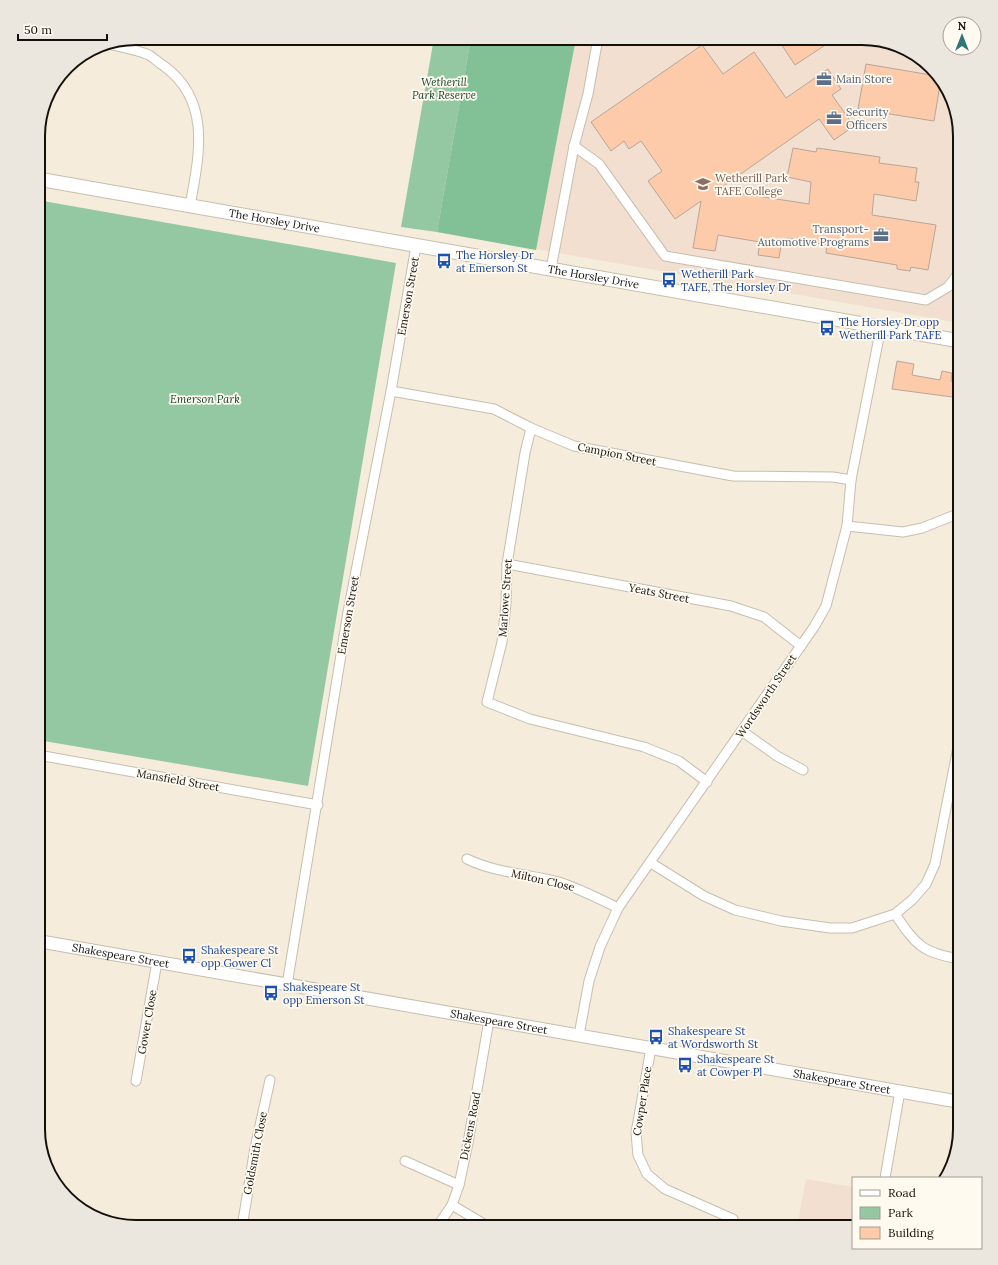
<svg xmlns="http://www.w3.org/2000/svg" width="998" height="1265" viewBox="0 0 998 1265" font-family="Lora,serif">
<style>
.built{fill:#eee2cb}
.education{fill:#f2dfcf}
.green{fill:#94c8a3}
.forest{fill:#82c195}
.building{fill:#fdcba9;stroke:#b6a69c}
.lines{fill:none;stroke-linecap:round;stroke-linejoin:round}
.minor-casing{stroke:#c7beaf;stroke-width:11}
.tertiary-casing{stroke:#c7beaf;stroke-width:14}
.secondary-casing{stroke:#c7beaf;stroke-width:15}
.minor{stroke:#fff;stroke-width:9}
.tertiary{stroke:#fff;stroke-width:12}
.secondary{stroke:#fff;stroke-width:13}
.labels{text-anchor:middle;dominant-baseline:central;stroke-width:3.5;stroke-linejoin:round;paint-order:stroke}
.service-label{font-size:11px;fill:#4e5e75;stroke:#fffaf0;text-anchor:start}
.park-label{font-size:11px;font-style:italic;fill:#144427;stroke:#fffaf0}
.education-label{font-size:11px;fill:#785e54;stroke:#fffaf0;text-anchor:start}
.street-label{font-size:11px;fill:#14110c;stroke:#fffaf0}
.transit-label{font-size:11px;fill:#164399;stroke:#fffaf0;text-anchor:start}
.rim{fill:none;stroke:#14110c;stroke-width:2}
</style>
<rect width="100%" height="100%" fill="#f5ecdc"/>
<polygon class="built" points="38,201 43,201 38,228"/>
<g class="education">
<polygon points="471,38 868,38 911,51 944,82 960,136 960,323 437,232"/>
<polygon points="806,1179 853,1187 853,1227 797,1227"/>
</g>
<g class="green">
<polygon points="434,38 471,38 437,232 401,227"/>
<polygon points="43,201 396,263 308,786 38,740 38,228"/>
</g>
<polygon class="forest" points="471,38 576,38 536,250 437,232"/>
<g class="building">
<polygon points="777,38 836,38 795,65"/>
<polygon points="702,45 723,74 754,52 786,98 828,69 841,89 832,95 854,126 834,140 819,119 718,190 809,204 811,182 787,177 793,148 816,152 817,148 880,157 879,163 917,168 915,182 919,182 916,201 874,194 872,215 936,225 928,270 911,267 910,271 897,269 897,265 826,253 827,245 787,238 786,246 781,246 779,258 758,255 760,242 718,235 715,251 693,248 701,201 675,219 648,181 662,171 641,141 629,149 624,141 611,151 591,122"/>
<polygon points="866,64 937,76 941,79 934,121 858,109"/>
<polygon points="897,361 914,364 912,375 940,380 942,371 952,373 951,381 960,382 960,398 892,389"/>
</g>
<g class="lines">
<g class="minor-casing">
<g id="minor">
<path d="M108 44C121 47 137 50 149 55 154 58 159 63 164 66 212 101 199 156 190 206"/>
<polyline points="574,146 599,164 665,256 926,300 948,287 960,271"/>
<polyline points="551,269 574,146 588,94 598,38"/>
<polyline points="391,391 494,409 531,428 574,446 733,476 833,477 851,480"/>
<polyline points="531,428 525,453 507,564 506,604 502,642 487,702 530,719 644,747 679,761 707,782"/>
<polyline points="847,526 903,532 922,528 960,513"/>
<polyline points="507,564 731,606 764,617 801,646"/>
<polyline points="742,731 777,756 803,770"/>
<polyline points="38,755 318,805"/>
<path d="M467 859C496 873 528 874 559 882 580 889 598 898 618 908"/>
<polyline points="651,863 704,896 735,910 781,921 830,928 852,928 895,914 912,900 926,884 935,864 960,737"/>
<path d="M895 914C916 945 922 953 960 959"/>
<polyline points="287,985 348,612 391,391 416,246"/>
<polyline points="579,1035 589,981 600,947 618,908 814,627 826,606 847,526 851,480 881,327"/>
<polyline points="651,1048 636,1133 638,1155 647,1174 665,1189 733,1219"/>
<polyline points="136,1081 157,962"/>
<polyline points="405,1161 459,1185"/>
<polyline points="885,1178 900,1091"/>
<polyline points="452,1205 489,1227"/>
<polyline points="242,1227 255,1148 270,1080"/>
<polyline points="437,1227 452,1205 459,1185 468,1143 489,1020"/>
</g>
</g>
<g class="tertiary-casing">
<g id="tertiary">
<path id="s1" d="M38 941 960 1102"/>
</g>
</g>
<g class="secondary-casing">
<g id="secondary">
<path id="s2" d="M38 179 960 341"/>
</g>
</g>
<use href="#minor" class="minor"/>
<use href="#tertiary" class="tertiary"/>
<use href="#secondary" class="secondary"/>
</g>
<defs>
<g id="office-bare" transform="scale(1.2)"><path d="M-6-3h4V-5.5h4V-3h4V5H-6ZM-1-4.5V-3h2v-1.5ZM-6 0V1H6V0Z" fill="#5c6f8a" stroke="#fffaf0" stroke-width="2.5" paint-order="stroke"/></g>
<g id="university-bare" transform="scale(1.2)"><path d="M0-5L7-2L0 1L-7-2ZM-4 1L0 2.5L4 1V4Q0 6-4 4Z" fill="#8d6e63" stroke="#fffaf0" stroke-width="2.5" paint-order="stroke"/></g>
<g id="bus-bare" transform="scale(1.2)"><path d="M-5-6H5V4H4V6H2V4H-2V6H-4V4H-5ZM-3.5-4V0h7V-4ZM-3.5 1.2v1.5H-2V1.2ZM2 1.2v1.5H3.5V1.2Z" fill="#1a4fb4" stroke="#fffaf0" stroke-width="2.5" paint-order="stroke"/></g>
</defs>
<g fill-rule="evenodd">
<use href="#office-bare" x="824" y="79"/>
<use href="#office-bare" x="834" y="118"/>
<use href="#university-bare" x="703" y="184"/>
<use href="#office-bare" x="881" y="235"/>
<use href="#bus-bare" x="444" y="261"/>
<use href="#bus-bare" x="669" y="280"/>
<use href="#bus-bare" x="827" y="328"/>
<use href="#bus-bare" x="189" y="956"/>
<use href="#bus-bare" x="271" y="993"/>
<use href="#bus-bare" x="656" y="1037"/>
<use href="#bus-bare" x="685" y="1065"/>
</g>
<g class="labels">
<g class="service-label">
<text x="836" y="79">Main Store</text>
<text x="846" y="112">Security<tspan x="846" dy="13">Officers</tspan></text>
<text x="869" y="229" text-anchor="end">Transport-<tspan x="869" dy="13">Automotive Programs</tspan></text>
</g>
<g class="park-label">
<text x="444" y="82">Wetherill<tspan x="444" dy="13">Park Reserve</tspan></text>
<text x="205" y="399">Emerson Park</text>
</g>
<g class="education-label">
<text x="715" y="178">Wetherill Park<tspan x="715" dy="13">TAFE College</tspan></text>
</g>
<g class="street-label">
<text stroke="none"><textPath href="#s2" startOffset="240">The Horsley Drive</textPath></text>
<text stroke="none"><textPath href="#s2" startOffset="564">The Horsley Drive</textPath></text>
<text transform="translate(408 296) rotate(-80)">Emerson Street</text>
<text transform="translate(617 454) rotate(11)">Campion Street</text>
<text transform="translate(659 593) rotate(11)">Yeats Street</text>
<text transform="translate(505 598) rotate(-86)">Marlowe Street</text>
<text transform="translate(348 615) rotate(-80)">Emerson Street</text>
<text transform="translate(766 696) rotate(-56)">Wordsworth Street</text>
<text transform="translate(178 780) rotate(10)">Mansfield Street</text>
<text transform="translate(543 880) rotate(13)">Milton Close</text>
<text stroke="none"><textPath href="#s1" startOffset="84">Shakespeare Street</textPath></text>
<text transform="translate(147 1022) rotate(-80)">Gower Close</text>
<text stroke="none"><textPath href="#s1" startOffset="468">Shakespeare Street</textPath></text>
<text stroke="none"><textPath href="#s1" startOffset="816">Shakespeare Street</textPath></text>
<text transform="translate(642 1101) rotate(-81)">Cowper Place</text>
<text transform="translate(470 1126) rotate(-79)">Dickens Road</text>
<text transform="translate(255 1153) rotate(-79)">Goldsmith Close</text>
</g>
<g class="transit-label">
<text x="456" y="255">The Horsley Dr<tspan x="456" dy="13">at Emerson St</tspan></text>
<text x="681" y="274">Wetherill Park<tspan x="681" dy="13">TAFE, The Horsley Dr</tspan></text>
<text x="839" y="322">The Horsley Dr opp<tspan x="839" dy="13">Wetherill Park TAFE</tspan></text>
<text x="201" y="950">Shakespeare St<tspan x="201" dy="13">opp Gower Cl</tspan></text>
<text x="283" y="987">Shakespeare St<tspan x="283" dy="13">opp Emerson St</tspan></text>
<text x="668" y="1031">Shakespeare St<tspan x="668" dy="13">at Wordsworth St</tspan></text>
<text x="697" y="1059">Shakespeare St<tspan x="697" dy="13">at Cowper Pl</tspan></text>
</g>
</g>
<path d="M0 0H998V1265H0ZM136 45H862A91 91 0 0 1 953 136V1129A91 91 0 0 1 862 1220H136A91 91 0 0 1 45 1129V136A91 91 0 0 1 136 45Z" fill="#ece7de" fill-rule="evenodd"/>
<path class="rim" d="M136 45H862A91 91 0 0 1 953 136V1129A91 91 0 0 1 862 1220H136A91 91 0 0 1 45 1129V136A91 91 0 0 1 136 45Z"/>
<rect x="852" y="1177" width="130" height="72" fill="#fffaf0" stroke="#a19d95"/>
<rect x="860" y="1190" width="20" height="6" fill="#ffffff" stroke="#a19d95"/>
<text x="888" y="1197" font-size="12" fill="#14110c">Road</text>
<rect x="860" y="1207" width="20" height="12" fill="#94c8a3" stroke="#a19d95"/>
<text x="888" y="1217" font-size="12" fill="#14110c">Park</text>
<rect x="860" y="1227" width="20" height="12" fill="#fdcba9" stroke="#a19d95"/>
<text x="888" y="1237" font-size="12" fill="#14110c">Building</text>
<g transform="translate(962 36)"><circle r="19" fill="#fffaf0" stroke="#a19d95"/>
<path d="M0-3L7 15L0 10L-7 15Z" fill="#2c7679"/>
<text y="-6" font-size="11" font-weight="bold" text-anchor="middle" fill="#14110c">N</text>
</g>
<path d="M18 34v6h89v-6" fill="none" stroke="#14110c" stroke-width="2"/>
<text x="24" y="34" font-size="12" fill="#14110c" stroke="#fffaf0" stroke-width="3" paint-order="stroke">50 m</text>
</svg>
